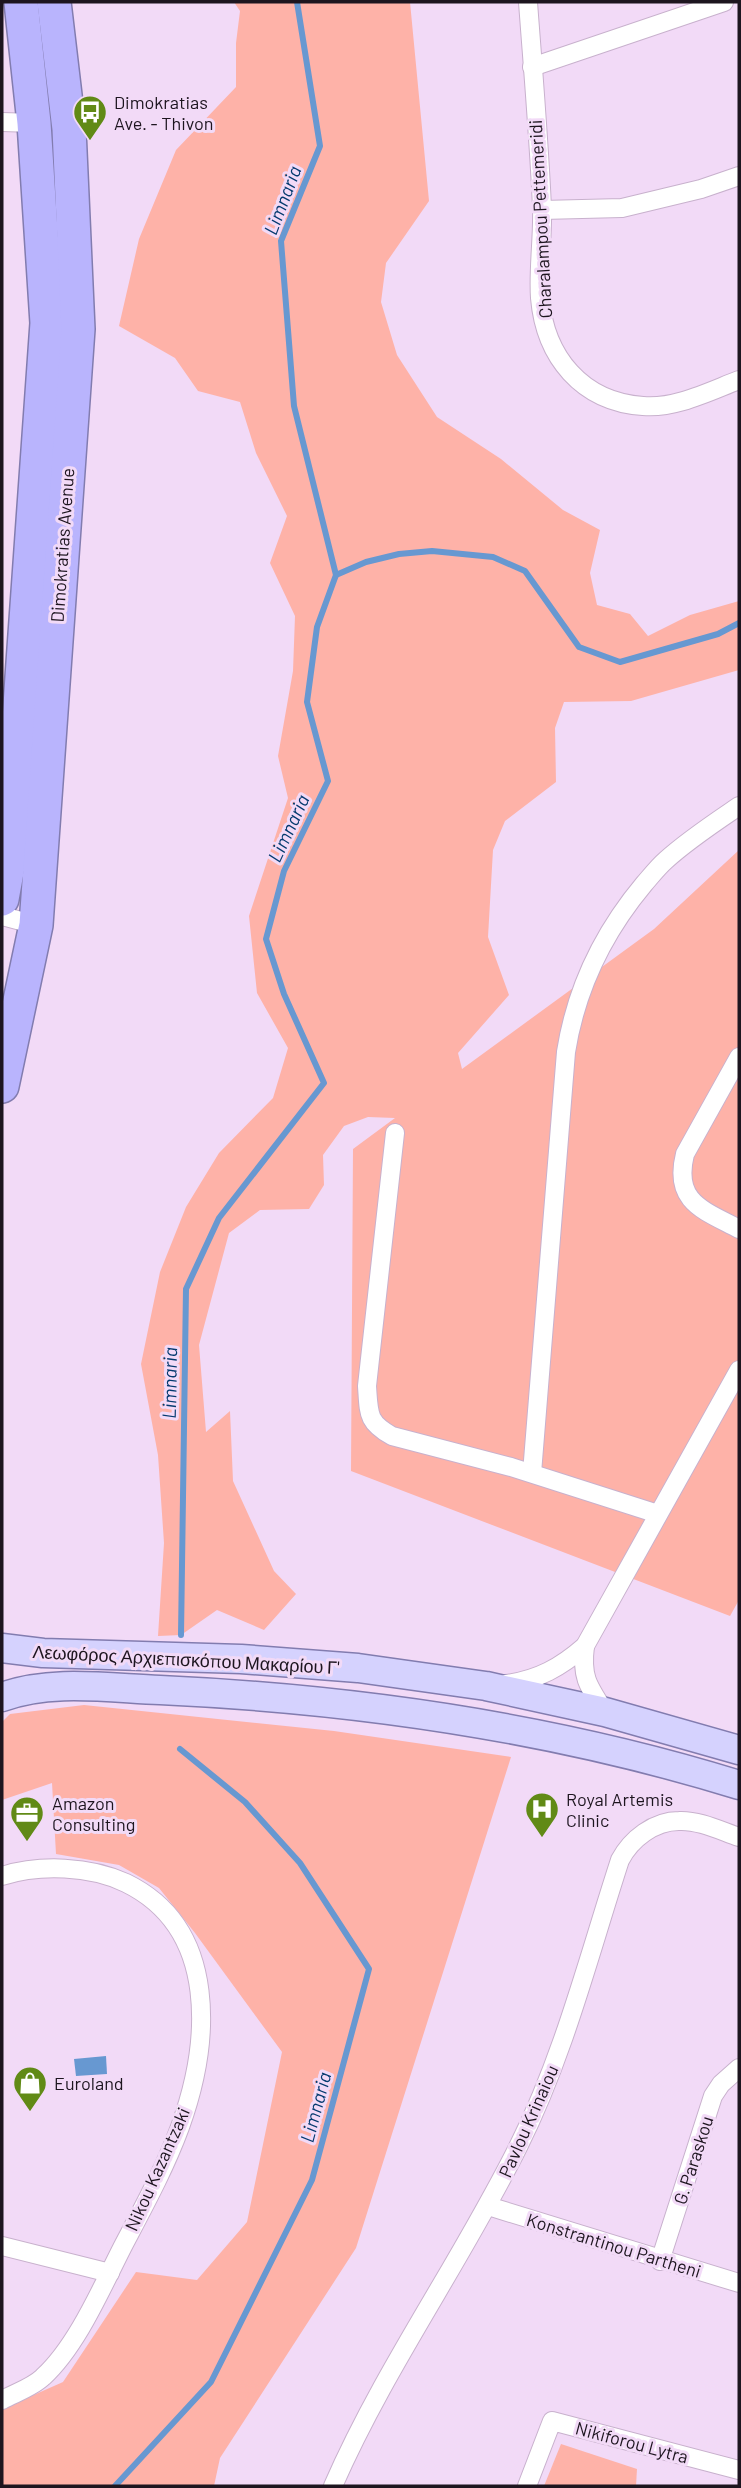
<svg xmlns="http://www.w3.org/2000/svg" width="741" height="2488" viewBox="0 0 741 2488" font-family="Barlow,sans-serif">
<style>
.green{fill:#feb2a8}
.water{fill:#6798d1}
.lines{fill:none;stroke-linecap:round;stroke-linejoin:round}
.stream{stroke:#6798d1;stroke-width:6}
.street-casing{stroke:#c8b1cd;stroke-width:20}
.primary-casing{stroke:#827caf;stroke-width:31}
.highway-casing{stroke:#827caf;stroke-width:36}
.street{stroke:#fff;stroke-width:18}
.primary{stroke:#d5d2fe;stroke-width:28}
.highway{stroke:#b9b4fd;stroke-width:33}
.labels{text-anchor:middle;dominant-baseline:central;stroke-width:6;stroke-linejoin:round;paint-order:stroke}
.poi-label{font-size:18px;fill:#1d151f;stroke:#f2daf7;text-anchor:start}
.street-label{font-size:18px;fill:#1d151f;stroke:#f2daf7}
.water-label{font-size:19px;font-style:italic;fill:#043a6f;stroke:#f2daf7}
</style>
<rect width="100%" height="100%" fill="#f2daf7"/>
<g class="green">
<polygon points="234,2 410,2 429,201 386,263 381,302 397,355 437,417 501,459 563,510 600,530 590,573 597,605 630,614 648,636 690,615 739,601 739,670 631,701 564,702 555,728 556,782 505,821 493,850 488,937 509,995 458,1053 462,1069 654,929 739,850 739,1600 730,1616 351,1471 353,1149 395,1118 368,1117 344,1126 323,1155 324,1185 309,1209 260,1210 229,1233 199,1345 206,1432 230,1411 233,1481 274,1571 296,1594 264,1630 217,1610 181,1635 158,1636 164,1543 158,1455 141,1364 160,1272 186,1207 219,1153 273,1098 288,1048 257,993 249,916 288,798 278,756 293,671 295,616 270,563 287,516 256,453 240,402 198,391 175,358 119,326 139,239 176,150 236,87 236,43 240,11"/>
<polygon points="84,1705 334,1731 511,1757 356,2248 220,2458 214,2486 2,2486 2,2409 63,2382 136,2272 197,2280 247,2222 282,2052 195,1933 159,1888 119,1865 56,1854 52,1783 2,1800 2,1722 10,1714"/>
<polygon points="561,2444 637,2469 636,2486 544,2486"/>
</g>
<polygon class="water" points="106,2056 107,2074 76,2076 74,2059"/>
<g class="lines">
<g class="stream">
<polyline points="336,575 366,562 399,554 432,551 493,557 525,571 579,647 620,662 718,634 739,623"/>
<polyline points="181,1635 186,1289 219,1218 324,1083 284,994 266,939 284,871 328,781 307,702 317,627 336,575 294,406 281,241 320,146 297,2"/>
<polyline points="115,2486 211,2382 312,2180 369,1969 300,1863 245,1802 180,1749"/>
</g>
<g class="street-casing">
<g id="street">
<path d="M528 2C533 70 539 139 542 208 543 238 538 268 540 298 545 357 582 402 643 406 675 409 710 391 739 380"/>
<polyline points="532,67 724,2"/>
<polyline points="2,122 34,123"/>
<polyline points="542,210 622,208 701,189 739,176"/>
<polyline points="2,916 36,925"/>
<path d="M739 1057 685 1154C673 1202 703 1210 739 1229"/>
<path d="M395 1133 367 1386C369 1414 367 1422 392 1436L511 1467 658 1514"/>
<path d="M532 1473 566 1052C576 989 603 933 644 884 651 876 658 867 666 860 688 840 714 823 739 806"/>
<path d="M585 1646C581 1677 588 1686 605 1712"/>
<path d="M506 1684C538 1680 561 1667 585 1646L739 1370"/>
<path d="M2 1876C40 1864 90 1866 126 1883 220 1929 210 2044 180 2127 165 2168 143 2208 123 2246 102 2287 77 2346 43 2377 33 2387 15 2393 2 2400"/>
<polyline points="488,2206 739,2283"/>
<polyline points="2,2246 110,2273"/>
<polyline points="660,2261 713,2096 721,2084 739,2068"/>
<path d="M333 2486C385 2367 461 2262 519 2145 564 2055 589 1955 620 1860 631 1839 654 1821 679 1821 699 1820 721 1831 739 1837"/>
<polyline points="527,2486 552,2421 739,2470"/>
</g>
</g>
<g class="primary-casing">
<g id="primary">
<polyline points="2,1648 43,1653 241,1659 358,1668 486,1686 605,1712 739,1750"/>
<path d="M2 1697C51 1679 108 1688 160 1690 355 1699 552 1727 739 1785"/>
</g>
</g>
<g class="highway-casing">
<g id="highway">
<polyline points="2,899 9,861 47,323 34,123 21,2"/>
<polyline points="2,1086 36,925 78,329 69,129 54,2"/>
</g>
</g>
<use href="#street" class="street"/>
<use href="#primary" class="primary"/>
<use href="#highway" class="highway"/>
</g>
<defs>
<g id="bus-pin" transform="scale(1.75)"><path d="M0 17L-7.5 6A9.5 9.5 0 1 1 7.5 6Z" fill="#618a16" stroke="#f2daf7"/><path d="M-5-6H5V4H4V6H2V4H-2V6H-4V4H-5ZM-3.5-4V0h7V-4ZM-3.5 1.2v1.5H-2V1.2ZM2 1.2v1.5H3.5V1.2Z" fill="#fff"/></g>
<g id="hospital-pin" transform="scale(1.75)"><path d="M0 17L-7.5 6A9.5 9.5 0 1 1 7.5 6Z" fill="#618a16" stroke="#f2daf7"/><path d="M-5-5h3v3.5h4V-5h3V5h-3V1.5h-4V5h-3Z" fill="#fff"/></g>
<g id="office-pin" transform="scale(1.75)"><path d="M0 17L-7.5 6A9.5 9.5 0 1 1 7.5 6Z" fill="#618a16" stroke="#f2daf7"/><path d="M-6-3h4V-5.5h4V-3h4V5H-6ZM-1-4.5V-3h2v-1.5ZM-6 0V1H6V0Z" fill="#fff"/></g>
<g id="shop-pin" transform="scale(1.75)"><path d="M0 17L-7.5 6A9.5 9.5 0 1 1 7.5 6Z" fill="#618a16" stroke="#f2daf7"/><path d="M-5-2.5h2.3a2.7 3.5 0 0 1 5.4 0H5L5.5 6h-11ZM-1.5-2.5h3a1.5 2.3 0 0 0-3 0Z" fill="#fff"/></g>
</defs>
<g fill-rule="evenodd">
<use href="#bus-pin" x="90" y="112"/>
<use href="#hospital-pin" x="542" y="1809"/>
<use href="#office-pin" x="27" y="1813"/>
<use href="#shop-pin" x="30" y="2083"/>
</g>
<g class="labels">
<g class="poi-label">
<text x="114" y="102">Dimokratias<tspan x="114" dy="21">Ave. - Thivon</tspan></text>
<text x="566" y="1799">Royal Artemis<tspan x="566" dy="21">Clinic</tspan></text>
<text x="52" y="1803">Amazon<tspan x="52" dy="21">Consulting</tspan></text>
<text x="54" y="2083">Euroland</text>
</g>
<g class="street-label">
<text transform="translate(540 219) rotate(-93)">Charalampou Pettemeridi</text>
<text transform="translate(62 545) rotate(-86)">Dimokratias Avenue</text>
<text transform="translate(186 1659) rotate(3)">Λεωφόρος Αρχιεπισκόπου Μακαρίου Γ'</text>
<text transform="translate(528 2121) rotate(-66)">Pavlou Krinaiou</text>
<text transform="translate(693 2160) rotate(-72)">G. Paraskou</text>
<text transform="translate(157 2169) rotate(-66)">Nikou Kazantzaki</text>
<text transform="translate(614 2245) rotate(17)">Konstrantinou Partheni</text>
<text transform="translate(632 2442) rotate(15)">Nikiforou Lytra</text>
</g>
<g class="water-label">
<text transform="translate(282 200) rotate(-69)">Limnaria</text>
<text transform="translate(288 828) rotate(-65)">Limnaria</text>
<text transform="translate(169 1383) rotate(-89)">Limnaria</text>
<text transform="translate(315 2107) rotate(-75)">Limnaria</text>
</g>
</g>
<rect width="741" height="2488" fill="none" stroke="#1d151f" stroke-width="7"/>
</svg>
